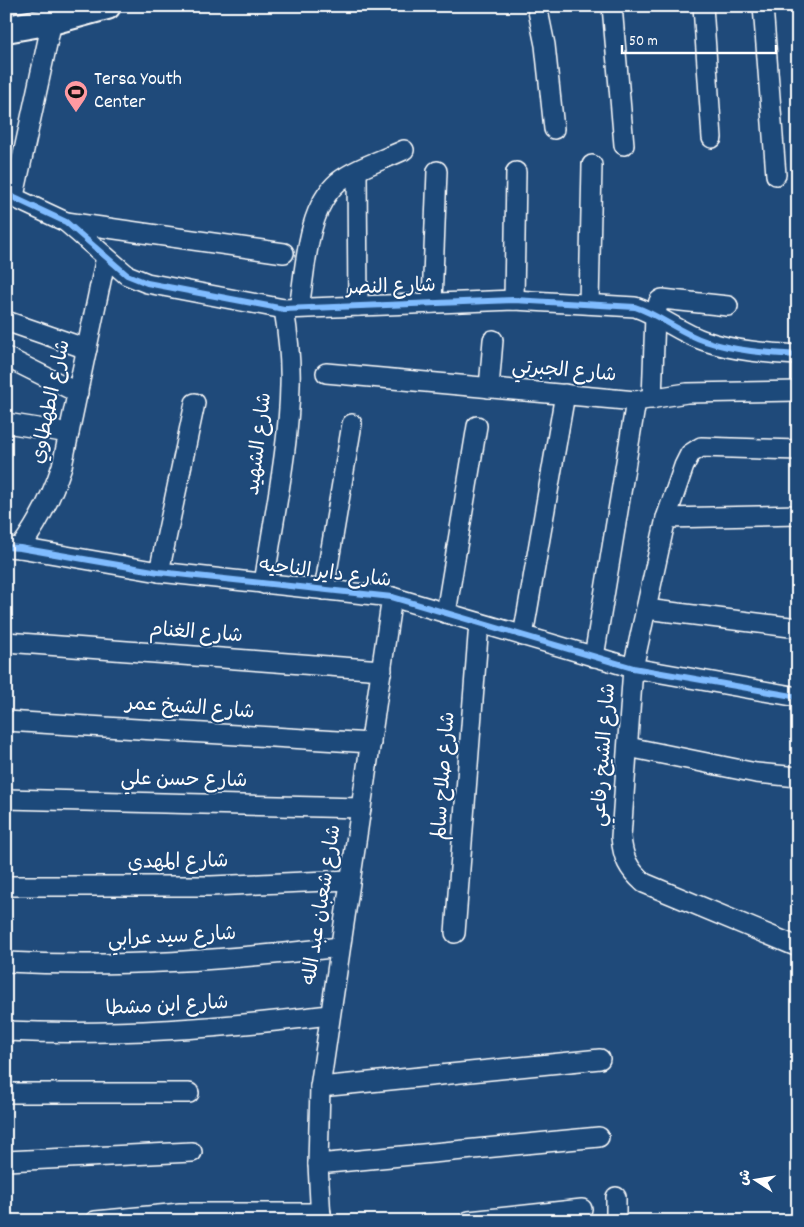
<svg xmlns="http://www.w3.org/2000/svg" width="804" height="1227" viewBox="0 0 804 1227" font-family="Dekko,'Playpen Sans Arabic',sans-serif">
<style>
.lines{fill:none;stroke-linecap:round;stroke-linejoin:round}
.street-casing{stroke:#fff;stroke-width:22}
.secondary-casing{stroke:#fff;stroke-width:30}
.street{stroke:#1f4a7a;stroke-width:19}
.secondary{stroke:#1f4a7a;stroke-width:26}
.cycleway-casing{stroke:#1f4a7a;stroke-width:9}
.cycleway{stroke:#80bcff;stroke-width:6}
.labels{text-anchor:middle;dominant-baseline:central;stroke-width:4;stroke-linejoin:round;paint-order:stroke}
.poi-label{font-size:20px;fill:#fff;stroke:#1f4a7a;text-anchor:start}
.street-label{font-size:20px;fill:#fff;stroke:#1f4a7a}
</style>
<rect width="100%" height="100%" fill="#1f4a7a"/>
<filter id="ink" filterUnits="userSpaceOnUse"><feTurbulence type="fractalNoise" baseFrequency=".02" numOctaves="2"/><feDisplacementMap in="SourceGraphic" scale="10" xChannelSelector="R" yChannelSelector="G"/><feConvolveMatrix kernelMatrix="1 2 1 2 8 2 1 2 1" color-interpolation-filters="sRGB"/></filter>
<g filter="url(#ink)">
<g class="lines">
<g class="street-casing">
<g id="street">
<polyline points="537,6 545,45 554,129"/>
<polyline points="612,6 624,145"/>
<polyline points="703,6 712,138"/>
<polyline points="763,6 776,175"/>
<polyline points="357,172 358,306"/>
<path d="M6 194 66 222 127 275 147 283 284 309 514 300 635 307C660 315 680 333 705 341 735 351 766 353 798 355"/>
<polyline points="14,196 52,21"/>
<polyline points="66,222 284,253"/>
<polyline points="514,300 516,172"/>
<polyline points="432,303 437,171"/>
<polyline points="589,304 592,165"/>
<path d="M299 308C306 268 306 210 338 182 356 168 383 160 404 150"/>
<polyline points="6,321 87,349"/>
<polyline points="6,357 78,393"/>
<polyline points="326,373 636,401 687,393 798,391"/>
<polyline points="489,388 493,340"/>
<polyline points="652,399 655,316 659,301 662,299 728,306"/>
<polyline points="6,423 69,433"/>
<path d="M798 450 701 447 690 454 684 466 666 518 633 668 621 837C623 858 628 869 644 883L798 947"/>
<polyline points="666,518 798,515"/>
<polyline points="6,547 20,548 159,572 392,597 633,668 798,697"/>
<path d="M20 548C39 522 52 496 62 466L106 257"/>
<polyline points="159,572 195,403"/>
<path d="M264 584C273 520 289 449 290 385 291 360 288 334 284 309"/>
<polyline points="324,590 352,424"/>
<polyline points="646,609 798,628"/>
<polyline points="446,613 477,426"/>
<polyline points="523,636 565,394"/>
<polyline points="6,642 382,670"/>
<polyline points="594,657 636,401"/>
<polyline points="6,721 371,743"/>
<polyline points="628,747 756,773 798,777"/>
<polyline points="6,799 361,808"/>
<polyline points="6,886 211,886 350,880"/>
<polyline points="455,933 479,623"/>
<path d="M6 962C118 968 228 960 340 947"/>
<path d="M6 1031C115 1036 221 1028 329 1015"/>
<polyline points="320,1087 600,1059"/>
<polyline points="6,1093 189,1093"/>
<polyline points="6,1161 192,1152"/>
<polyline points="318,1164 599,1137"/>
<polyline points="95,1221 180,1213 321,1213"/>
<polyline points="321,1221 318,1164 320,1087 392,597"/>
<polyline points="469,1221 582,1209"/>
<polyline points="616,1221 616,1197"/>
</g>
</g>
<g class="secondary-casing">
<polyline id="secondary" points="6,29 52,21 107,6"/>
</g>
<use href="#street" class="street"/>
<use href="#secondary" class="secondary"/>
<g class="cycleway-casing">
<g id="cycleway">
<path d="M6 194 66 222 127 275 147 283 284 309 514 300 635 307C660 315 680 333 705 341 735 351 766 353 798 355"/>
<polyline points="6,547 20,548 159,572 392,597 633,668 798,697"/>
</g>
</g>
<use href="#cycleway" class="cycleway"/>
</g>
</g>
<defs>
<g id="stadium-pin" transform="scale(1.25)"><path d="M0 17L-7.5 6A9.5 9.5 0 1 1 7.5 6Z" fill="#ff9aa2" stroke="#1f4a7a"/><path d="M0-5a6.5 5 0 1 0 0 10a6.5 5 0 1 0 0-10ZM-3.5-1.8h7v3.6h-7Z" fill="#111"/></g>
</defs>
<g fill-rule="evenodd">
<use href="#stadium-pin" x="76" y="92"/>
</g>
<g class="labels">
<g class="poi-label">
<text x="94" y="80">Tersa Youth<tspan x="94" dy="23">Center</tspan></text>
</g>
<g class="street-label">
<text transform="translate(391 288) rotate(-2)">شارع النصر</text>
<text transform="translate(564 372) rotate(5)">شارع الجبرتي</text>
<text transform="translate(52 402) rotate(-78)">شارع الطهطاوي</text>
<text transform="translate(260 444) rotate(-83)">شارع الشهيد</text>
<text transform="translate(325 574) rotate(7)">شارع داير الناحيه</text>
<text transform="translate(196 634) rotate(4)">شارع الغنام</text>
<text transform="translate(190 709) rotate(4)">شارع الشيخ عمر</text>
<text transform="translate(605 755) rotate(-86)">شارع الشيخ رفاعي</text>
<text transform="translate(445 776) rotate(-86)">شارع صلاح سالم</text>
<text transform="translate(184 781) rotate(1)">شارع حسن علي</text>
<text transform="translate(178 863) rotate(-1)">شارع المهدي</text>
<text transform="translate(323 905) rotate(-81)">شارع شعبان عبد الله</text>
<text transform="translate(172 938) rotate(-3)">شارع سيد عرابي</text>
<text transform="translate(167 1007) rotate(-3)">شارع ابن مشطا</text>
</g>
</g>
<rect width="804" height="1227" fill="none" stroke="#1f4a7a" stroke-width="25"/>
<rect x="12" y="12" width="779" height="1202" fill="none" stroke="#fff" stroke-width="2" filter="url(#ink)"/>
<g transform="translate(756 1180) rotate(282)" stroke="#1f4a7a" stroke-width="4" paint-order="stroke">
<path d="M0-4L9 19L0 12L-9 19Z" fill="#ffffff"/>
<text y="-8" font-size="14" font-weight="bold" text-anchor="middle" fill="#ffffff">ش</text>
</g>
<path d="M622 45v8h154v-8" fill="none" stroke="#ffffff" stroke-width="2.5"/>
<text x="629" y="45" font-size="15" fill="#ffffff" stroke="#1f4a7a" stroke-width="4" paint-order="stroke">50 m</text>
</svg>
